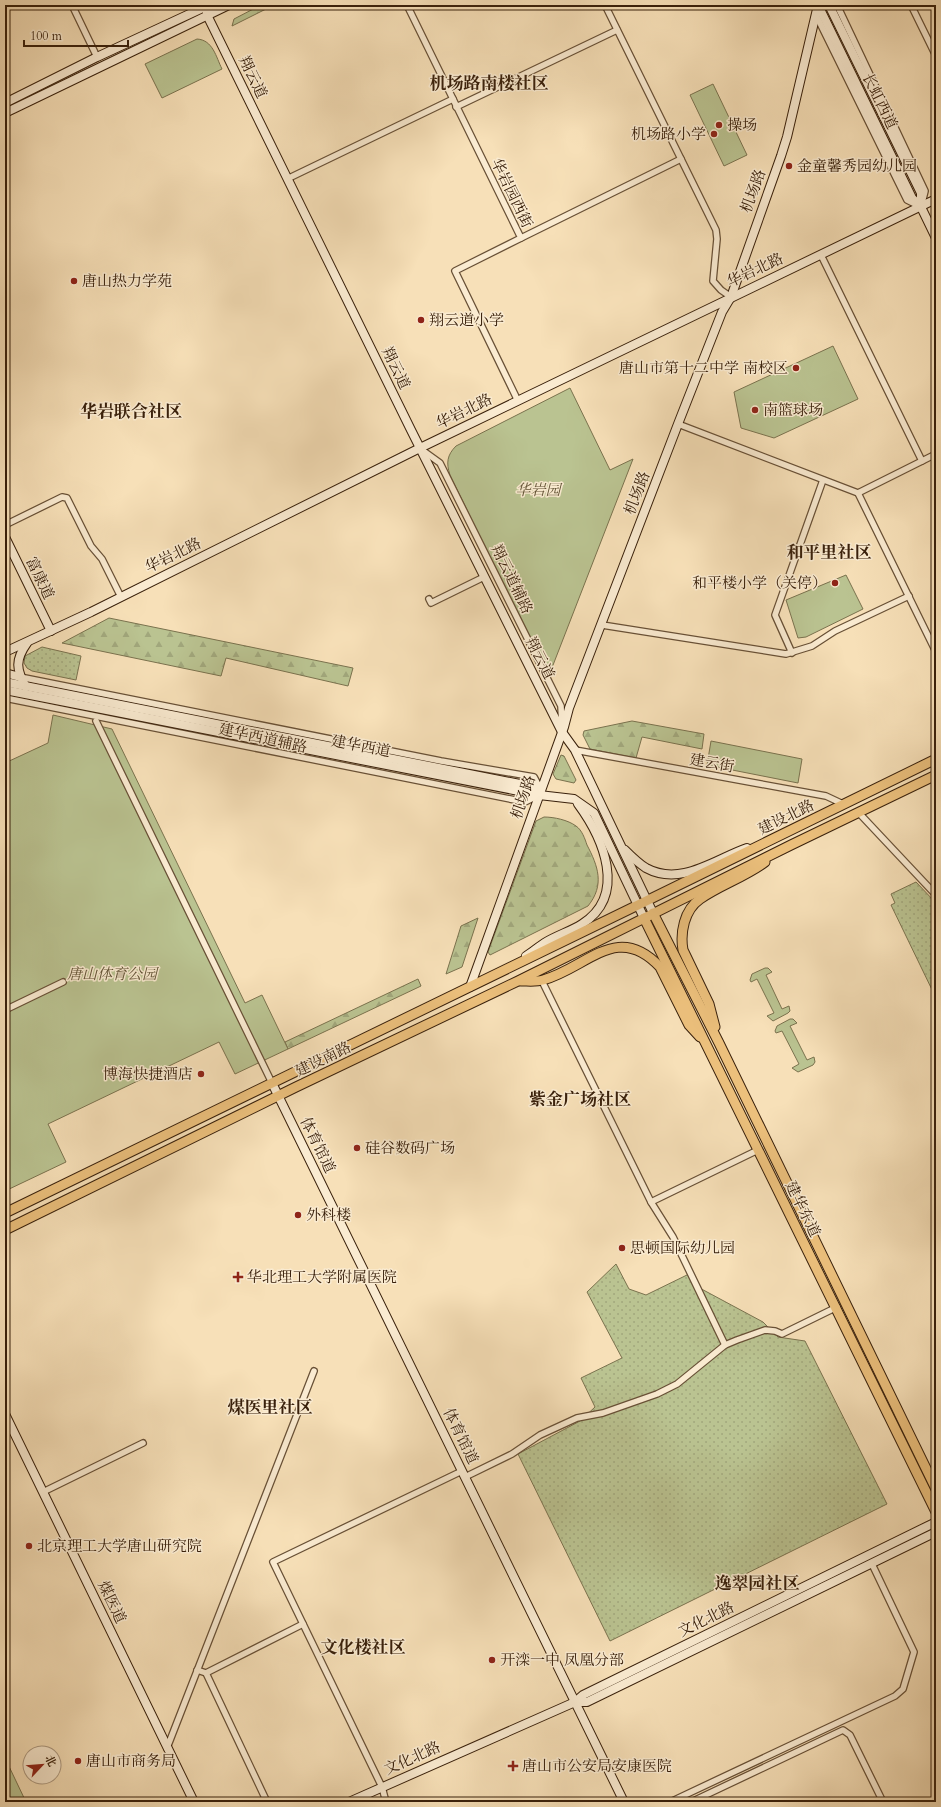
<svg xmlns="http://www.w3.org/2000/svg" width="941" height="1807" viewBox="0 0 941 1807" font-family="Cardo,'Noto Serif SC',serif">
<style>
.grass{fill:url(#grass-dots);stroke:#7a724e}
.forest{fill:url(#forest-firs);stroke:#7a724e}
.park{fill:#bac391;stroke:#7a724e}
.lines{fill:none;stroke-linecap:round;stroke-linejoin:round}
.street-casing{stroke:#685036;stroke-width:8}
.secondary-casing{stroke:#39200b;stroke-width:10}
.primary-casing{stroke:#39200b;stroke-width:11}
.street{stroke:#faebd1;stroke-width:5.5}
.secondary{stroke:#faebd1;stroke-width:8}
.primary{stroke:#ecc07c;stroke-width:9}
.poi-dot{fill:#8f2418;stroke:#faebd1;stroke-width:1.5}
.labels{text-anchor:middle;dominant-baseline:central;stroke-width:3;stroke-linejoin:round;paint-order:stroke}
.street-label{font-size:15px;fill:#39200b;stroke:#faebd1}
.poi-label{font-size:15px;fill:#39200b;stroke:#faebd1;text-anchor:start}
.park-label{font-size:15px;font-style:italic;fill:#605133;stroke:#faebd1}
.quarter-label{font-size:17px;font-weight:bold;fill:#39200b;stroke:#faebd1}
</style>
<defs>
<pattern id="grass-dots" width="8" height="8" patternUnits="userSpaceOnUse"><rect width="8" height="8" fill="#bac391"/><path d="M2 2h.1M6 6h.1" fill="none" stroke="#a1a77c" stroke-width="1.8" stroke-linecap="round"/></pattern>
<pattern id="forest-firs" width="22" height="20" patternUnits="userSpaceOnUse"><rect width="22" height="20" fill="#bac391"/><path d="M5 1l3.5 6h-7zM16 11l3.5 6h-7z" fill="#a1a77c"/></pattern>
</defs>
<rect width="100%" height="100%" fill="#f7e0b8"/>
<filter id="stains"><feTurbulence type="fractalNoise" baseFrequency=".005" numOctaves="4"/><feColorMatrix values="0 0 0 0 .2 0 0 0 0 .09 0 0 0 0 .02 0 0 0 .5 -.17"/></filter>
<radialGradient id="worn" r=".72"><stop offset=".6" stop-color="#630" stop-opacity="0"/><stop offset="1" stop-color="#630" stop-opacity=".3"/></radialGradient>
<g class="grass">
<polygon points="42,647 81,656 76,680 32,671 27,668 24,663 25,656"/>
<polygon points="916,882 936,903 936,998 891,905 895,903 891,894"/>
<polygon points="616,1264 629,1289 646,1295 689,1274 694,1285 763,1322 778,1337 805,1341 887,1504 610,1641 518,1454 580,1421 595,1407 581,1378 622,1358 587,1292"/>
</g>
<g class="forest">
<polygon points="261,5 274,5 232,26 234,19"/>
<polygon points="109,618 353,668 348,686 226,658 221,676 62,643"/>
<polygon points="632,721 704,734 702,749 642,737 636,758 590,749 583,735 584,731"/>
<polygon points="561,755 564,756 576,780 574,783 556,779 553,774"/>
<path d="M544 817C554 817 568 820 576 826 582 830 585 839 587 845 598 866 605 885 588 906L490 955 488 952 536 821Z"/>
<polygon points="478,918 462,967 446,974 461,926"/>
<polygon points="418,979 421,986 288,1049 285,1042"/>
</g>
<g class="park">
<path d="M197 39C213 40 216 57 222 69L162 98 145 64Z"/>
<polygon points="713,84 747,155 724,166 690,95"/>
<polygon points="833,346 858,399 774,438 741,428 734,392"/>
<path d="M570 388 610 470 633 459 548 678 450 475C446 463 447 455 456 446Z"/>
<polygon points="846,575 863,609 806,637 798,638 786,600"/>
<polygon points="53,715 112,729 245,1003 262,995 288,1049 235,1074 219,1042 48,1124 66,1162 5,1191 5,763 48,743"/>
<polygon points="711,741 802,759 798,783 707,765"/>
<polygon points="765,968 768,968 772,972 766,975 782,1009 789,1006 790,1011 788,1013 773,1021 767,1016 774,1013 757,979 751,982 750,980 752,974"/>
<polygon points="790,1019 793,1019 797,1023 790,1026 807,1060 814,1057 815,1062 813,1065 798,1072 792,1068 799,1064 782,1031 776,1033 775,1031 777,1026"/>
<polygon points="5,1758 26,1802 5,1802"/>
</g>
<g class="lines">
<g class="street-casing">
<g id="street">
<polyline points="72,5 97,57"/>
<polyline points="407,5 521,238 455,271 518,401"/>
<polyline points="605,5 716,230 717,239 713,281 721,290 731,297"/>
<polyline points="837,5 925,191 923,199"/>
<polyline points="911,5 936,56"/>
<polyline points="816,15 907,200 917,205"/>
<polyline points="456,107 617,30"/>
<polyline points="287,179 453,99"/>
<polyline points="521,238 681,159"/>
<polyline points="821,255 922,461"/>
<polyline points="678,424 858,493 936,454"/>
<polyline points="422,450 440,463 561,706 562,727"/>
<polyline points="858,493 936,652"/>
<polyline points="5,525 62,497 67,498 91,546 102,559 121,597"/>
<polyline points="429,599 431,603 484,577"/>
<polyline points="602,625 786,654 812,646 835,631 909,596"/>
<polyline points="792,653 775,615 823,480"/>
<polyline points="20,677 441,761 534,777 540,788"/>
<polyline points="5,698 525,802 539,795"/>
<polyline points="96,721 272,1083"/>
<polyline points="575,750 826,796 843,804"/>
<polyline points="858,812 936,895"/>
<polyline points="542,981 651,1202 673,1237 725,1345"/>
<polyline points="5,1010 63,982"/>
<polyline points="651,1202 758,1150"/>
<polyline points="465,1477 512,1454 540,1435 577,1418 603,1413 657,1394 677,1384 725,1345 737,1340 765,1330 775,1331 782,1334 837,1307"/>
<polyline points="43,1492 143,1443"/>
<polyline points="197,1670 206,1673 267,1802"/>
<polyline points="206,1673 303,1624"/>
<polyline points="167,1748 314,1371"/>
<polyline points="386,1802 382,1787 273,1562 462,1471"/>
<polyline points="670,1802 895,1696 903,1689 914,1652 872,1564"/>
<polyline points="691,1802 843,1730 850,1735 883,1802"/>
</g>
</g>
<g class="secondary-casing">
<g id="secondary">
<polyline points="207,5 207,15 411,430 562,732 575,750 653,913"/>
<polyline points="818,5 912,198 921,207 936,238"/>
<polyline points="829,5 921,193 921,207"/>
<polyline points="5,103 97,57 209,5"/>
<polyline points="5,113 229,5"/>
<polyline points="5,537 51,631"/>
<polyline points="5,652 91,612 420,448 936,199"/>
<polyline points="5,673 20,677"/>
<polyline points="5,682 540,788"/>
<path d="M26 687C16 669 15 660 27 643"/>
<polyline points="5,690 539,795 574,799 594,813 644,918"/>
<path d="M625 850C631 856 638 863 646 868 681 887 715 859 747 848"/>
<path d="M526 956C533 952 539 946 546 942 558 935 571 931 582 924 628 895 603 838 578 804"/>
<polyline points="470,987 564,727 569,708 678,424 722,312 731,297 781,156 787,137 818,5"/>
<polyline points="272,1083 624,1802"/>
<polyline points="5,1414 194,1802"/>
<polyline points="575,1702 587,1702 936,1532"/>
<polyline points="349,1802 575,1702 583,1695 936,1522"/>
</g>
</g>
<g class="primary-casing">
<g id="primary">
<polyline points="653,913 719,1043 936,1489"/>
<polyline points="644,918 936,1512"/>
<path d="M521 981C528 981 536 982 543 980 587 968 617 921 660 967L689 1025 700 1037"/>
<path d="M715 1027 709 1004 683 950C680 933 684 910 700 899 720 885 745 877 765 862"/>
<polyline points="5,1213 638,905 936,759"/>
<polyline points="5,1230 296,1087 518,981 791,845 936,775"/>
</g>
</g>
<use href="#street" class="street"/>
<use href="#secondary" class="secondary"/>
<use href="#primary" class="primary"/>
</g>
<g class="poi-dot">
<circle cx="719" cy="125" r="4"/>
<circle cx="714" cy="134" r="4"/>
<circle cx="789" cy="166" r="4"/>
<circle cx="74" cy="281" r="4"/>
<circle cx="421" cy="320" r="4"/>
<circle cx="796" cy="368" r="4"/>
<circle cx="755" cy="410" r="4"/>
<circle cx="835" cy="583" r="4"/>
<circle cx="201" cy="1074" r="4"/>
<circle cx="357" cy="1148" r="4"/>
<circle cx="298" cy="1215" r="4"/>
<circle cx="622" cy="1248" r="4"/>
<path d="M236 1271h4v4h4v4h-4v4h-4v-4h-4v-4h4z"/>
<circle cx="29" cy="1546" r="4"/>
<circle cx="492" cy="1660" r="4"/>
<circle cx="78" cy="1761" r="4"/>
<path d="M511 1760h4v4h4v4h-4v4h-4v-4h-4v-4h4z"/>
</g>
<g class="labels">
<g class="street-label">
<text transform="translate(253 77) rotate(64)">翔云道</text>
<text transform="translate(880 101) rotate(64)">长虹西道</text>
<text transform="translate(753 191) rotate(-70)">机场路</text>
<text transform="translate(512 193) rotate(64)">华岩园西街</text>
<text transform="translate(755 270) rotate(-25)">华岩北路</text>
<text transform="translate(396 368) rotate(64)">翔云道</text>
<text transform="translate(464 411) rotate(-26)">华岩北路</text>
<text transform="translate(637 493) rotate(-69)">机场路</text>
<text transform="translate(173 555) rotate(-26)">华岩北路</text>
<text transform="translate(40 578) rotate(64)">富康道</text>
<text transform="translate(512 579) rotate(64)">翔云道辅路</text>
<text transform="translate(540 658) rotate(63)">翔云道</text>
<text transform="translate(263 738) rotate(12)">建华西道辅路</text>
<text transform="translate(361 746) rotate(11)">建华西道</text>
<text transform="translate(712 763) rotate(10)">建云街</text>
<text transform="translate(523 797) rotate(-71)">机场路</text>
<text transform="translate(786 817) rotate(-26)">建设北路</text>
<text transform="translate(323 1059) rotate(-26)">建设南路</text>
<text transform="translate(318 1145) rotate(64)">体育馆道</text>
<text transform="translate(803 1209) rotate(64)">建华东道</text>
<text transform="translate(461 1436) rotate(64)">体育馆道</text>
<text transform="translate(112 1602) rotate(64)">煤医道</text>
<text transform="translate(706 1619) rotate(-26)">文化北路</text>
<text transform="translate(412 1758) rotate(-24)">文化北路</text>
</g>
<g class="poi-label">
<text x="727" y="125">操场</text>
<text x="706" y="134" text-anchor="end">机场路小学</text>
<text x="797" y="166">金童馨秀园幼儿园</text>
<text x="82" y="281">唐山热力学苑</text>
<text x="429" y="320">翔云道小学</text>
<text x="788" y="368" text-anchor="end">唐山市第十二中学 南校区</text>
<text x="763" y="410">南篮球场</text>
<text x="827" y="583" text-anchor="end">和平楼小学（关停）</text>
<text x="193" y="1074" text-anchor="end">博海快捷酒店</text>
<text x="365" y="1148">硅谷数码广场</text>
<text x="306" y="1215">外科楼</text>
<text x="630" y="1248">思顿国际幼儿园</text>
<text x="247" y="1277">华北理工大学附属医院</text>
<text x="37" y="1546">北京理工大学唐山研究院</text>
<text x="500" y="1660">开滦一中 凤凰分部</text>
<text x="86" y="1761">唐山市商务局</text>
<text x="522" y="1766">唐山市公安局安康医院</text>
</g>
<g class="park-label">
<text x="538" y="490">华岩园</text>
<text x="112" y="974">唐山体育公园</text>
</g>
<g class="quarter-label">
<text x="489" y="83">机场路南楼社区</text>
<text x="131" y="411">华岩联合社区</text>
<text x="829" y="552">和平里社区</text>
<text x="580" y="1099">紫金广场社区</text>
<text x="270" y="1407">煤医里社区</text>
<text x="757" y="1583">逸翠园社区</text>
<text x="363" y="1647">文化楼社区</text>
</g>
</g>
<rect width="941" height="1807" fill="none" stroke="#f7e0b8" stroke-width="20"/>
<rect x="6" y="6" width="929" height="1795" fill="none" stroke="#39200b" stroke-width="2"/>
<rect x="10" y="10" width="921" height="1787" fill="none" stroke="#39200b"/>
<g transform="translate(42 1765) rotate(64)"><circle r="19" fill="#faebd1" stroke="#ad9a82"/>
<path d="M0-3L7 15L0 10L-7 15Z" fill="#8f2418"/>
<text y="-6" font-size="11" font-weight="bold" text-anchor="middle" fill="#39200b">北</text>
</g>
<path d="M24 40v6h104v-6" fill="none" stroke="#39200b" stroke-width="2"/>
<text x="30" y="40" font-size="12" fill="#39200b" stroke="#faebd1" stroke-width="3" paint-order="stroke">100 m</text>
<rect width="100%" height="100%" filter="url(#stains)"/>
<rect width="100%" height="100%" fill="url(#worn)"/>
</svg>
